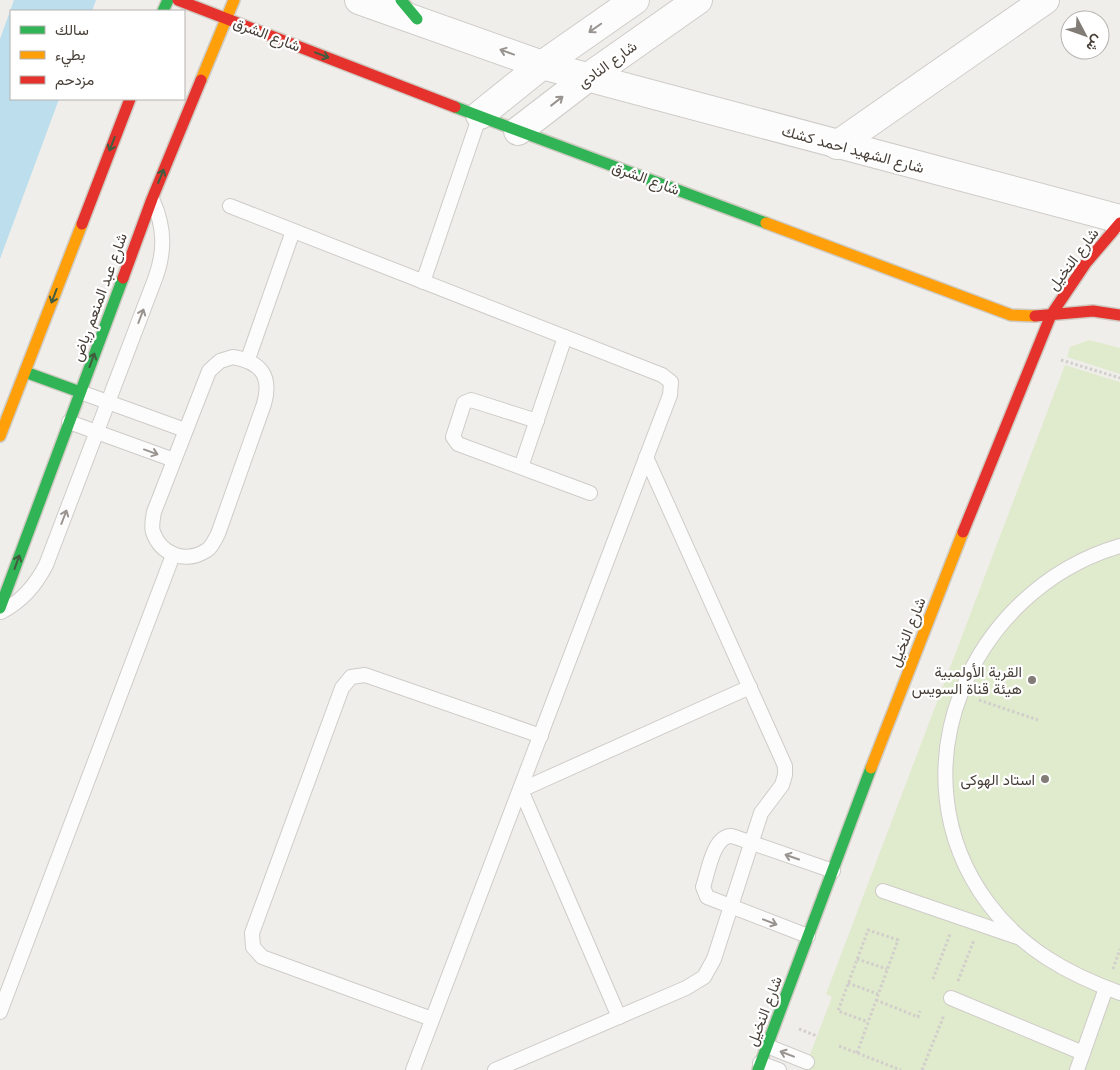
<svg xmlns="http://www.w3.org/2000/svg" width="1120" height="1070" viewBox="0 0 1120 1070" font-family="Poppins,Vazirmatn,sans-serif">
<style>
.green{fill:#e0eacc}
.water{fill:#bcdeed}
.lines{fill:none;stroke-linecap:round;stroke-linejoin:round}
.lane-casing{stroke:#ceccc8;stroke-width:16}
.street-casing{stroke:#ceccc8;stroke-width:30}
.fast-casing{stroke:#cfcac2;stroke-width:14}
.slow-casing{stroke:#cfcac2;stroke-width:14}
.jam-casing{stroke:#cfcac2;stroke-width:14}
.path{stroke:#d1cecb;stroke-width:3;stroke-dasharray:2.5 2.5;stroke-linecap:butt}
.lane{stroke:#fdfcfc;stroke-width:14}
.street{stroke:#fdfcfc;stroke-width:28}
.fast{stroke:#30b455;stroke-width:11}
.slow{stroke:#ff9f0a;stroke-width:11}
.jam{stroke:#e5322d;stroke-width:11}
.oneway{stroke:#999490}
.oneway2{stroke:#415c3e}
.poi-dot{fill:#827c76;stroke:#fff;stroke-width:2}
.labels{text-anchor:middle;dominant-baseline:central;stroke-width:4.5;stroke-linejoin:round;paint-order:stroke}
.street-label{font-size:15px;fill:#473f37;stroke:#fff}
.poi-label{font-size:15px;fill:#473f37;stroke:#fff;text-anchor:end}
</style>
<rect width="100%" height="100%" fill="#f0eeeb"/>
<g class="green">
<polygon points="1089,340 1120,348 1120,374 1067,357 1070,347"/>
<polygon points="1065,365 1120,382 1120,1070 804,1070 832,997 826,994"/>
</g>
<polygon class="water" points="14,0 96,0 92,11 11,11 11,99 59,99 0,259 0,39"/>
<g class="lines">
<g class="lane-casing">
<g id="lane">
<polyline points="230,206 662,375 671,382 670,395 413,1070"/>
<polyline points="423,282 480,115"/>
<path d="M233 357C261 362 272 376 264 404L218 534C215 539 212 547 207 550 186 564 161 555 153 532 151 526 153 518 154 512L209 371 220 361Z"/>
<polyline points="248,359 293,231"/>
<polyline points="80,392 185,430"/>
<polyline points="537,421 471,400 464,403 453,437 458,444 590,493"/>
<polyline points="69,422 174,460"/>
<polyline points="521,467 565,337"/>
<path d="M1120 546C970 590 891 772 988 903 1022 949 1068 974 1120 993"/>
<path d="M1 612C22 601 35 586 46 565L155 279C165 252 165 228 153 201"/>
<polyline points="883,891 1017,937"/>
<path d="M808 936 707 897 703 887C708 873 713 835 732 836L833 871"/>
<polyline points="951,998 1083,1053"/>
<polyline points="0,1012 173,555"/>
<polyline points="619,1017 521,790 750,687"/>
<polyline points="432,1019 262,957 253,947 252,933 342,688 351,677 365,675 541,736"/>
<polyline points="767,1046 807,1062"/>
<polyline points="760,1063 779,1070"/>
<polyline points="495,1070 686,988 704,977 714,959 761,813 782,785 785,775 785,766 781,757 646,457"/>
<polyline points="1077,1070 1106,988"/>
</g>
</g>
<g class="street-casing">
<g id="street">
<polyline points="359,0 542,65 1120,219"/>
<polyline points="480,115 542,65 635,0"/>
<polyline points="518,131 587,78 698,0"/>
<polyline points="837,145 1045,0"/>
</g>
</g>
<g class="fast-casing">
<g id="fast">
<polyline points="401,0 417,19"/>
<polyline points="163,11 168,0"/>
<polyline points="455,107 766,223"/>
<polyline points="25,372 80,392"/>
<polyline points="0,608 123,278"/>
<polyline points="758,1070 871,768"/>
</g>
</g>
<g class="slow-casing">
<g id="slow">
<polyline points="201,80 234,0"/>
<polyline points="766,223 1011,315 1035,316"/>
<polyline points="0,436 82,224"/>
<polyline points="871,768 963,532"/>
</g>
</g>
<g class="jam-casing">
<g id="jam">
<polyline points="178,0 455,107"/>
<polyline points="82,224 130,99"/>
<polyline points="123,278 152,199 201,80"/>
<polyline points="1035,316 1093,311 1120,315"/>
<polyline points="963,532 1051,315 1086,263 1120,223"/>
</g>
</g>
<g class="path">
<polyline points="1061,360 1120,378"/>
<polyline points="979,700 1038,720"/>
<polyline points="857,959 887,969"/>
<polyline points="1113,969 1120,949"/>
<polyline points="933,979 950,934"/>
<polyline points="958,981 974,940"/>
<polyline points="848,983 878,994"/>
<polyline points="876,1000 918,1017 920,1011"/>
<polyline points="799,1029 817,1036"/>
<polyline points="839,1046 901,1070"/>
<polyline points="857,1053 898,940 868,930 838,1011 868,1022"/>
<polyline points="922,1070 944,1015"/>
</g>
<use href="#lane" class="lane"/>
<use href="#street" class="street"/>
<use href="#fast" class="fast"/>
<use href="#slow" class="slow"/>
<use href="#jam" class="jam"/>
</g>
<defs><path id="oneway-shaft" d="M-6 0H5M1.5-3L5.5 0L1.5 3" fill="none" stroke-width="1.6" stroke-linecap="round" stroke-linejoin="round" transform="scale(1.25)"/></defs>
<g class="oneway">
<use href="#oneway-shaft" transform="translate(595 28) rotate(145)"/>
<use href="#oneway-shaft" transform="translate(507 52) rotate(-160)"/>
<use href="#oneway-shaft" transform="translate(557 101) rotate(-38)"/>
<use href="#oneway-shaft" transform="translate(141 316) rotate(-69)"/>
<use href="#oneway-shaft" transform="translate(151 452) rotate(20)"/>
<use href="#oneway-shaft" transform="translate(64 517) rotate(-69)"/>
<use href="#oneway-shaft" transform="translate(792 857) rotate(-161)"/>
<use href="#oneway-shaft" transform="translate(770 922) rotate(21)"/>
<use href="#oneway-shaft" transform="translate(787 1054) rotate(-159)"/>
</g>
<g class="oneway2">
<use href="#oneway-shaft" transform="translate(322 55) rotate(21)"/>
<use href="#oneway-shaft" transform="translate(112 144) rotate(111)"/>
<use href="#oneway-shaft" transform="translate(161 176) rotate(-68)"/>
<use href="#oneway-shaft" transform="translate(54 296) rotate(111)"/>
<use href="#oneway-shaft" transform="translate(92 360) rotate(-70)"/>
<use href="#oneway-shaft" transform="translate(17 562) rotate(-70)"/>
</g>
<g class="poi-dot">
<circle cx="1032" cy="680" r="5"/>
<circle cx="1045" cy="779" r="5"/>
</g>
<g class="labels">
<g class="street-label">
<text transform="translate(267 34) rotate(21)">شارع الشرق</text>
<text transform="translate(607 64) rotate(-36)">شارع النادى</text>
<text transform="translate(853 149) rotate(15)">شارع الشهيد احمد كشك</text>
<text transform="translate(646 178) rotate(20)">شارع الشرق</text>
<text transform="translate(1073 259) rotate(-53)">شارع النخيل</text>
<text transform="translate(99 297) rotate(-70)">شارع عبد المنعم رياض</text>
<text transform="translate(907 632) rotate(-68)">شارع النخيل</text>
<text transform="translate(764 1011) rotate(-69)">شارع النخيل</text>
</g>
<g class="poi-label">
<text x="1022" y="671">القرية الأولمبية<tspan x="1022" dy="17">هيئة قناة السويس</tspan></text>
<text x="1035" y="779">استاد الهوكى</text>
</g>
</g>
<rect x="10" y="10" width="175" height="90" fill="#ffffff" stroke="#b5b2af"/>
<rect x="20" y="26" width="25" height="8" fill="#30b455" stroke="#b5b2af"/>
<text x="55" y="35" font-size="15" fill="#473f37">سالك</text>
<rect x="20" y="51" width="25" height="8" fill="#ff9f0a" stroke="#b5b2af"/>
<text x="55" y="60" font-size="15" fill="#473f37">بطيء</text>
<rect x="20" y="76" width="25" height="8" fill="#e5322d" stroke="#b5b2af"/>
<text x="55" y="85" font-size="15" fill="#473f37">مزدحم</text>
<g transform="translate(1085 35) rotate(131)"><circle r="24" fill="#ffffff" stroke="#b5b2af"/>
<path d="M0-4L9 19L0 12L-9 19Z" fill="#827c76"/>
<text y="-8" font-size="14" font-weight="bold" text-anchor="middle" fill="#473f37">ش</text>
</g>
</svg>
